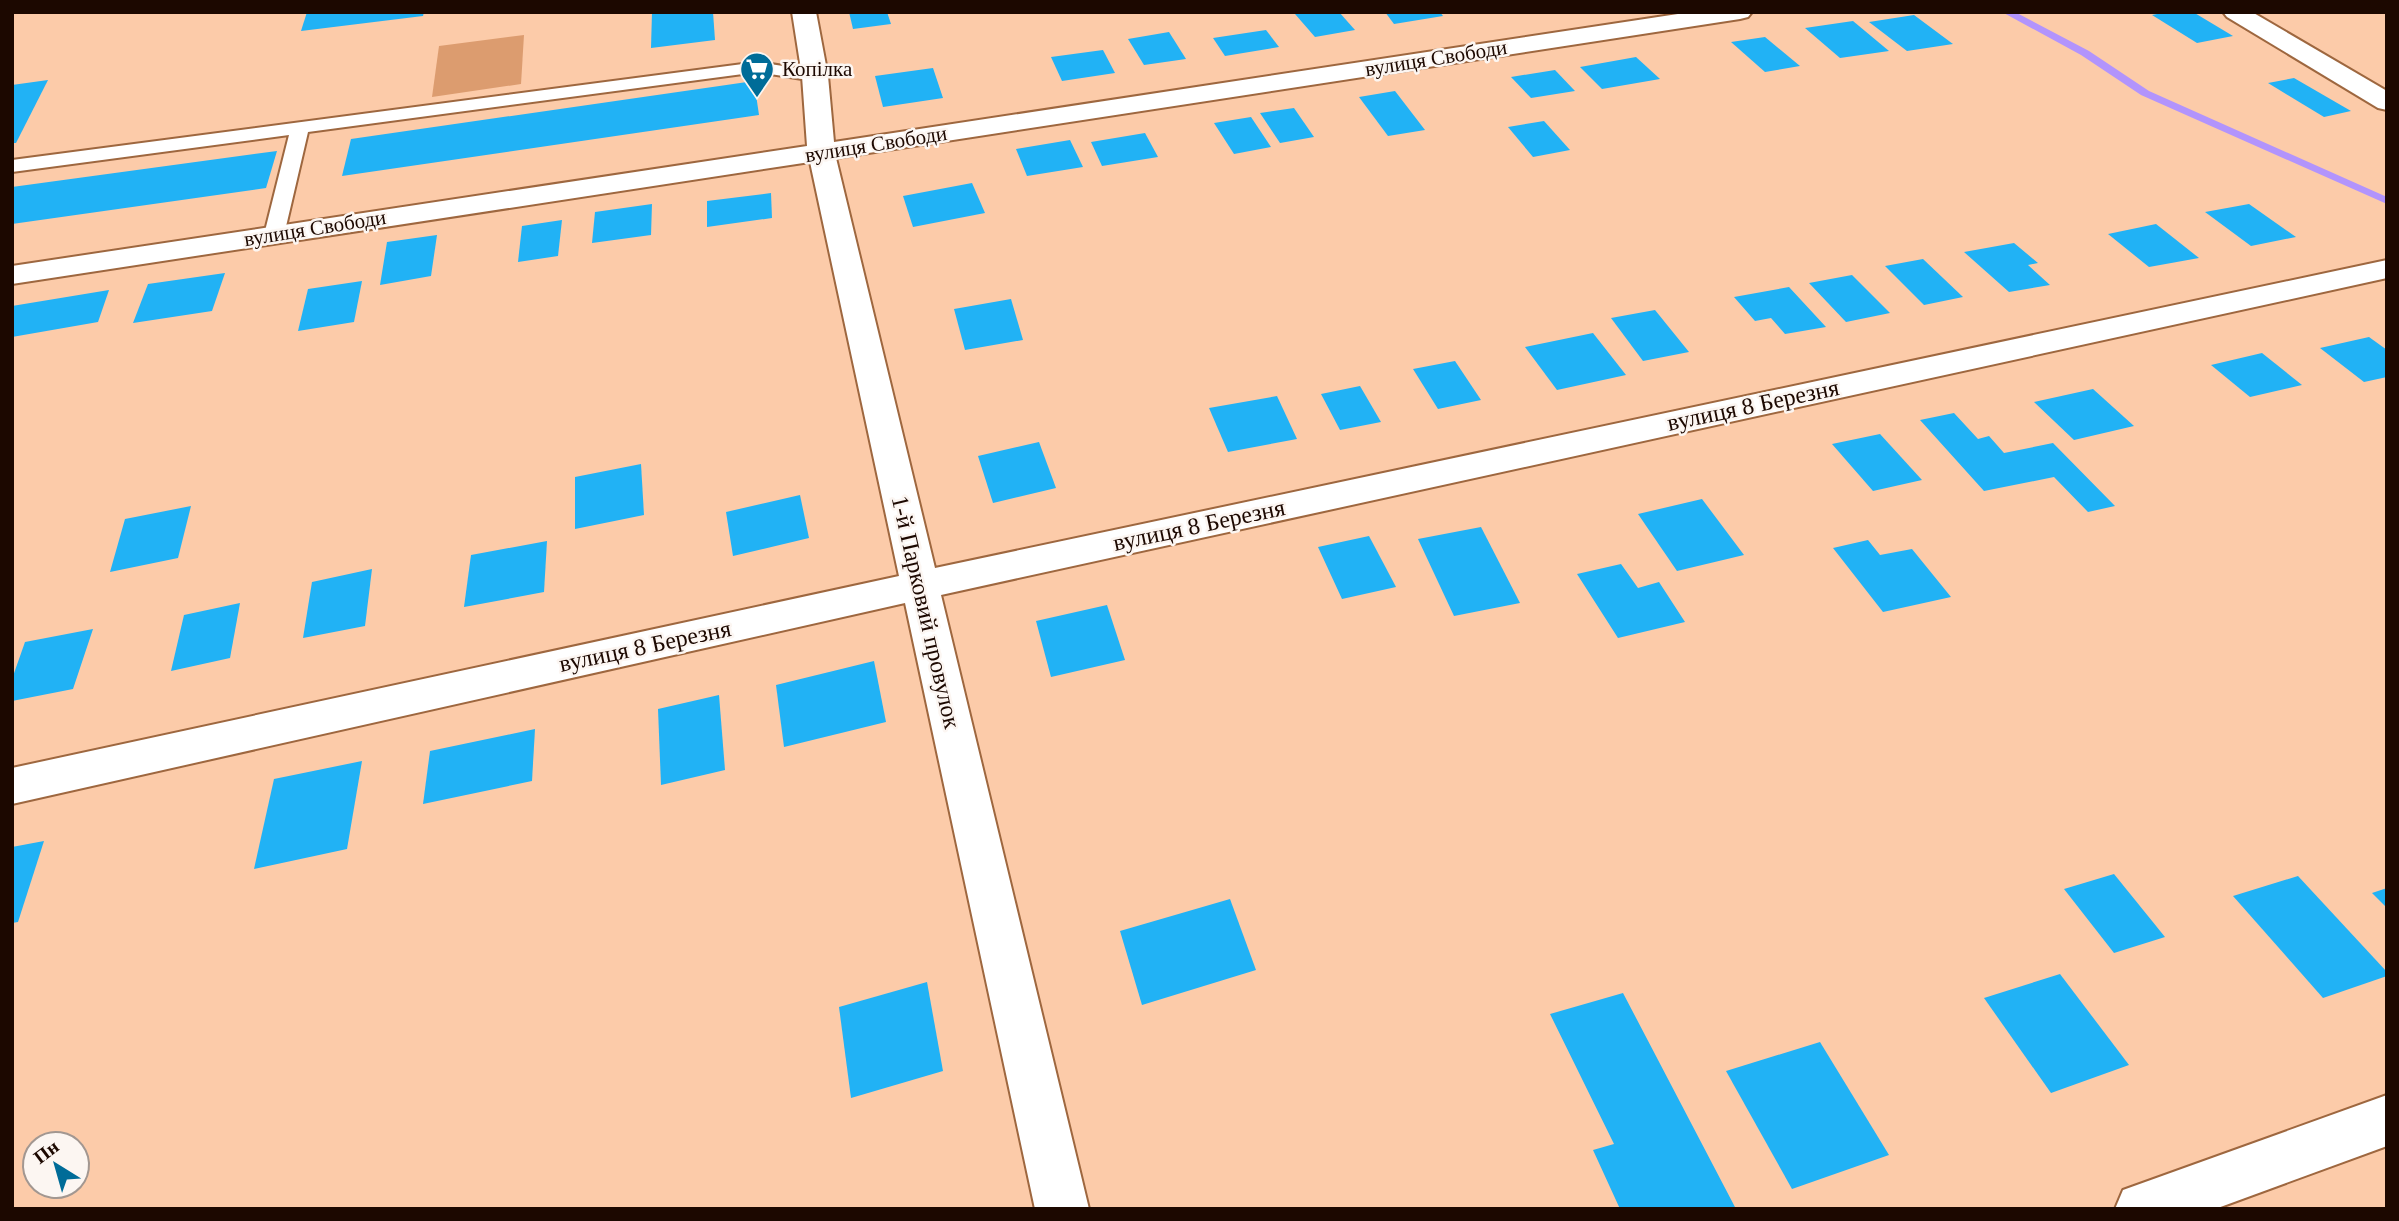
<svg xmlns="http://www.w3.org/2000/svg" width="2399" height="1221" viewBox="0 0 2399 1221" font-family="Georgia,serif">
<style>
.green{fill:#dc9c6f}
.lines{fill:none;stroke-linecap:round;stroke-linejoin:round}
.stream{fill:#b294fc;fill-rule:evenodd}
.building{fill:#21b2f5}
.service-casing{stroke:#9e673f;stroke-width:4}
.minor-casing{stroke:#9e673f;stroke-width:4}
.service{fill:#fff;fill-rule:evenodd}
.minor{fill:#fff;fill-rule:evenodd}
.labels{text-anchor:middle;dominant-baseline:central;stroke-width:5;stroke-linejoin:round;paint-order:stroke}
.far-street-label{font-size:21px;fill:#1c0800;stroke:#fcf6f2}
.far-poi-label{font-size:21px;fill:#1c0800;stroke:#fcf6f2;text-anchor:start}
.street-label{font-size:24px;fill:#1c0800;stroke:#fcf6f2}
</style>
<rect width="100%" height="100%" fill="#fccba9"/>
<polygon class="green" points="524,35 521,84 432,97 439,46"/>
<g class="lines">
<polygon class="stream" points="2002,12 2015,12 2089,51 2149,91 2387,197 2387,204 2141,95 2081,55"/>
</g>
<g class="building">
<polygon points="307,12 424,12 423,16 301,31"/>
<polygon points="652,12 713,12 715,40 651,48"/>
<polygon points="849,12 887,12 891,24 853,29"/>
<polygon points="1308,12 1339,12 1355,30 1315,37 1295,14"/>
<polygon points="1385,12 1440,12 1443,16 1394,24"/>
<polygon points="2167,12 2193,12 2233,36 2197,43 2152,15"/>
<polygon points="1914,15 1953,44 1907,51 1869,22"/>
<polygon points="1853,21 1889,51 1840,58 1805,28"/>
<polygon points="1266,30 1279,47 1225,56 1213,38"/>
<polygon points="1169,32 1186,59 1144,65 1128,39"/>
<polygon points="1765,37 1800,66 1765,72 1731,42"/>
<polygon points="1103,50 1115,73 1062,81 1051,57"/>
<polygon points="1636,57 1660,79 1602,89 1580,67"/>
<polygon points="933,68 943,98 883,107 875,76"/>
<polygon points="1555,70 1575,91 1531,98 1511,77"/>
<polygon points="2294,78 2351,111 2324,117 2268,83"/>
<polygon points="48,80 16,143 12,143 12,85"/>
<polygon points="754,81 759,115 342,176 351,139"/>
<polygon points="1395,91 1425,130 1388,136 1359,97"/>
<polygon points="1294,108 1314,137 1280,143 1260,113"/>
<polygon points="1251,117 1271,147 1234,154 1214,123"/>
<polygon points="1544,121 1570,150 1533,157 1508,127"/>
<polygon points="1145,133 1158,157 1102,166 1091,142"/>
<polygon points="1070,140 1083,167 1027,176 1016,149"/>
<polygon points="277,151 266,188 12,224 12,187"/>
<polygon points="972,183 985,213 913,227 903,196"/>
<polygon points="771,193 772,218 707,227 707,201"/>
<polygon points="652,204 651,235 592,243 595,212"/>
<polygon points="2249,204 2296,237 2251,246 2205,212"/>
<polygon points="562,220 558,256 518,262 522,226"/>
<polygon points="2156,224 2199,258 2149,267 2108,234"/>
<polygon points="437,235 431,276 380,285 387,242"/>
<polygon points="2014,243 2038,263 2028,265 2050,285 2009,292 1964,252"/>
<polygon points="1923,259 1963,297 1924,305 1885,266"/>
<polygon points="225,273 212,311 133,323 148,284"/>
<polygon points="1852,275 1890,313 1846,322 1809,283"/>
<polygon points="362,281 354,322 298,331 308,289"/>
<polygon points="1789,287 1826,327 1785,334 1771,318 1755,321 1734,297"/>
<polygon points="109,290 98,322 12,337 12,306"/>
<polygon points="1011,299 1023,340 965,350 954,309"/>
<polygon points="1655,310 1689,352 1643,361 1611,318"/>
<polygon points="1593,333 1626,375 1557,390 1525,347"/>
<polygon points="2369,337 2387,350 2387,377 2364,382 2320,348"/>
<polygon points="2262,353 2302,385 2250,397 2211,365"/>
<polygon points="1455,361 1481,400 1438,409 1413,369"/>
<polygon points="1360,386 1381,422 1340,430 1321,394"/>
<polygon points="2093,389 2134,426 2074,440 2034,402"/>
<polygon points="1277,396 1297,439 1228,452 1209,408"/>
<polygon points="1954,413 1978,439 1989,436 2004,453 2053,443 2115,506 2088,512 2054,477 1984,491 1920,420"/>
<polygon points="1880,434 1922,480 1873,491 1832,444"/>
<polygon points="1039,442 1056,488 993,503 978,456"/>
<polygon points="641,464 644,515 575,529 575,477"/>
<polygon points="800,495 809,538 733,556 726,512"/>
<polygon points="1702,499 1744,555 1677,571 1638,514"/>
<polygon points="191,506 178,558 110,572 125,519"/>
<polygon points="1481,527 1520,603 1454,616 1418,539"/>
<polygon points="1369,536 1396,587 1342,599 1318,547"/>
<polygon points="1868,540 1880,555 1912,549 1951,597 1883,612 1833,548"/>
<polygon points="547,541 544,592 464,607 471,555"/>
<polygon points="1621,564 1638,588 1659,582 1685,622 1618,638 1577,574"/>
<polygon points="372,569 365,626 303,638 312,582"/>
<polygon points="240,603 230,658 171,671 184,615"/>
<polygon points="1107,605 1125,660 1051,677 1036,621"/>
<polygon points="93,629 73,689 12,701 12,679 25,642"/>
<polygon points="874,661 886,722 784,747 776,685"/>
<polygon points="719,695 725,770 661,785 658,709"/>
<polygon points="535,729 532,781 423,804 430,751"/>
<polygon points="362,761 347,849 254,869 274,779"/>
<polygon points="44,841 18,922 12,923 12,847"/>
<polygon points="2114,874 2165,937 2114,953 2064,889"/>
<polygon points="2298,876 2387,972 2387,976 2323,998 2233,896"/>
<polygon points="2387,888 2387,908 2372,893"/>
<polygon points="1230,899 1256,970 1142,1005 1120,931"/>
<polygon points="2060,974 2129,1065 2051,1093 1984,998"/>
<polygon points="927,982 943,1071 851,1098 839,1007"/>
<polygon points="1623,993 1736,1209 1620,1209 1593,1150 1614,1144 1550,1014"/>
<polygon points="1820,1042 1889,1155 1792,1189 1726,1071"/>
</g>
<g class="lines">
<g class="service-casing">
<polygon id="service" points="758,62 815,71 824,76 815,81 758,72 308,132 284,235 281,239 267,239 264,235 289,135 12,172 12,160"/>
</g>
<g class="minor-casing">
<g id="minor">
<polygon points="792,12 816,12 828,76 834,142 1691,12 1752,12 1748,17 1740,19 836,158 935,568 2387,260 2387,278 941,595 1089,1209 1035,1209 905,603 12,804 12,768 899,576 810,162 12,284 12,266 807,146 802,76"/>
<polygon points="2223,12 2252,12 2387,91 2387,110 2378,108 2227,17"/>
<polygon points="2387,1095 2387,1146 2215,1209 2115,1209 2123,1190"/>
</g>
</g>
<use href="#service" class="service"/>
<use href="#minor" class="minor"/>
</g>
<defs>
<g id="supermarket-pin" transform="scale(1.75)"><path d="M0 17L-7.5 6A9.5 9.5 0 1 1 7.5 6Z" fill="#006c98" stroke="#fcf6f2"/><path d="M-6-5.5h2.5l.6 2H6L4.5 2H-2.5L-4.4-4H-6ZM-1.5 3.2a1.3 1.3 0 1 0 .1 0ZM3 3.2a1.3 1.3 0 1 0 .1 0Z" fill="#fff"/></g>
</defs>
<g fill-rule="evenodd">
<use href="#supermarket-pin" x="757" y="69"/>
</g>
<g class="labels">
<g class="far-street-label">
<text transform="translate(1436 58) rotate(-9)">вулиця Свободи</text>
<text transform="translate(876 144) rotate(-9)">вулиця Свободи</text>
<text transform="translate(315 228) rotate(-9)">вулиця Свободи</text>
</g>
<g class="far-poi-label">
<text x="782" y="69">Копілка</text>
</g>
<g class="street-label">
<text transform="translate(1753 405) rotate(-12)">вулиця 8 Березня</text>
<text transform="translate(1199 525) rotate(-12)">вулиця 8 Березня</text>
<text transform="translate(926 612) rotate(77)">1-й Парковий провулок</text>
<text transform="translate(645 646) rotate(-12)">вулиця 8 Березня</text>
</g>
</g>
<rect width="2399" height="1221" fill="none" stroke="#1c0800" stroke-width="28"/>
<g transform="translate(56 1165) rotate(323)"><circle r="33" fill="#fcf6f2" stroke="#a29791" stroke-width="2"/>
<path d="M0-5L12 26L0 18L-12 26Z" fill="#006c98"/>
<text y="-10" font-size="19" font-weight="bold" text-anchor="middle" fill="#1c0800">Пн</text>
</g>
</svg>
